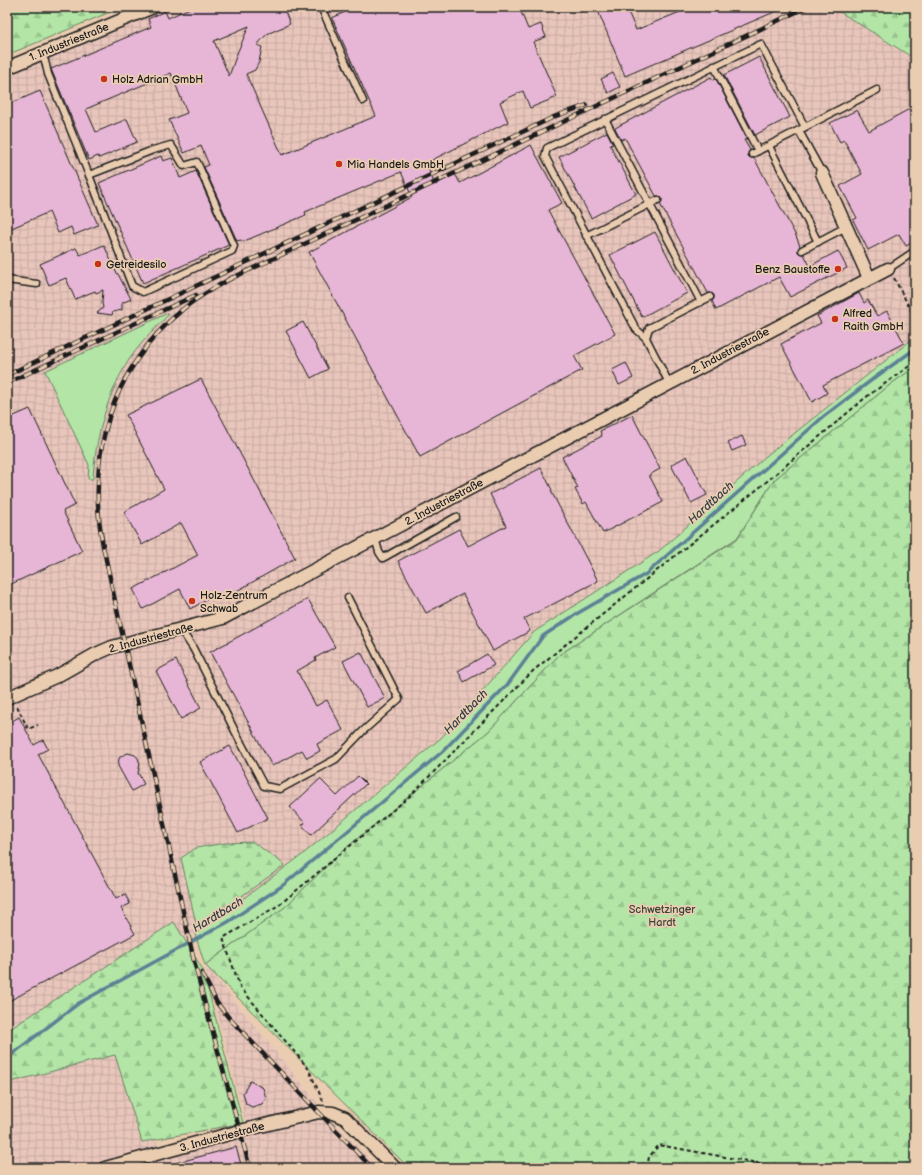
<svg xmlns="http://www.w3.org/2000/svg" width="922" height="1175" viewBox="0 0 922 1175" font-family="'Balsamiq Sans',sans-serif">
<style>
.industrial{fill:url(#industrial-grid)}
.grass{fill:#b2e5a6;stroke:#678061}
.forest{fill:url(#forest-firs);stroke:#678061}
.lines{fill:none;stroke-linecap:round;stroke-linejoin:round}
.stream{stroke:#5c8196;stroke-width:3.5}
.building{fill:#e7b6d6;stroke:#1c1c1c;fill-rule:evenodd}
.service-casing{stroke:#1c1c1c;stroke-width:9}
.minor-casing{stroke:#1c1c1c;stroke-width:15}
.path{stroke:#1c1c1c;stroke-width:2;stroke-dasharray:4 3;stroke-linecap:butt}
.service{stroke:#eacdb1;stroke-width:6}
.minor{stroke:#eacdb1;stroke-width:12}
.rail-casing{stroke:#1c1c1c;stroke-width:4.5}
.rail{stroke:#eacdb1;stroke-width:3;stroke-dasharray:9;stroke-linecap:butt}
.poi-dot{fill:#c8321e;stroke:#eacdb1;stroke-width:1.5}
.labels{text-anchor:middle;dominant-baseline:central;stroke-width:3.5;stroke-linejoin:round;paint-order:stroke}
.street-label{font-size:11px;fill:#1c1c1c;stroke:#eacdb1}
.poi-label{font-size:11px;fill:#1c1c1c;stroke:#eacdb1;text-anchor:start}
.park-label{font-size:11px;fill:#3a4438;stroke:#eacdb1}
.water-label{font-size:12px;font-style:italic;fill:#313e45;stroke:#eacdb1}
</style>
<defs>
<pattern id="industrial-grid" width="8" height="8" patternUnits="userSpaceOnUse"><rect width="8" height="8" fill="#e9c6bc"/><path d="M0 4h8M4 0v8" fill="none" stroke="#c7aaa1"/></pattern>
<pattern id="forest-firs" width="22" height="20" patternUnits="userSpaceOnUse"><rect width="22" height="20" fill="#b2e5a6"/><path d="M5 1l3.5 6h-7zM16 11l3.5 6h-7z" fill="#98c48e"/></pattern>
</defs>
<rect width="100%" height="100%" fill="#eacdb1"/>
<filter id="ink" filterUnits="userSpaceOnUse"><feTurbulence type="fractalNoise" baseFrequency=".025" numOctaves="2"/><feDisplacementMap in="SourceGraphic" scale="8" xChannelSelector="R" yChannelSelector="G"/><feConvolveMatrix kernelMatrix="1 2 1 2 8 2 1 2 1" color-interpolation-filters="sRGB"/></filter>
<g filter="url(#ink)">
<g class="industrial">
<polygon points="163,7 831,7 915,60 915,337 766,456 659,551 534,632 442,736 302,855 195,934 78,1001 7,1057 7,75"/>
<polygon points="205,965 329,1117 378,1168 7,1168 7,1069 122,1048 163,1160 249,1136"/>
</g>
<g class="grass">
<path d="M168 313V315C152 332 134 349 123 370 105 402 95 442 93 479H88L89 465 45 371Z"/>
<polygon points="915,337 915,367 891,384 774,480 737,538 559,655 489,731 340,853 285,907 205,965 195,934 302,855 442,737 534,632 659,551 766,456"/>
</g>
<g class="forest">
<polygon points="7,7 122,7 7,55"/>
<polygon points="832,7 915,7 915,59"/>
<polygon points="915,367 915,1168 409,1168 205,965 285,907 340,853 489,731 559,655 737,539 774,480 891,384"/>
<polygon points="253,842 285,865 197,928 181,858 196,848 225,843"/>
<polygon points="174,922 203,970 243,1123 142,1142 115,1055 7,1083 7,1031"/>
</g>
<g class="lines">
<polyline class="stream" points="7,1058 79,1003 228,922 282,886 442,752 508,684 543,636 578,613 646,574 823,417 877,376 915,349"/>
</g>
<g class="building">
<path d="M192 7H283L290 24 267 34 257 45 262 47 259 62 255 70 246 74 282 155 376 116 332 18 356 7H519L528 29 541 24 546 37 533 42 557 97 530 108 523 91 500 102 508 122 426 163 435 185 455 174 460 183 531 145 562 203 548 210 615 334 574 356 582 370 420 457 309 252 412 197 401 172 305 212 306 215 242 242 241 240 237 241 204 167 209 165 201 146 184 153 169 120 187 113 171 73 86 109 96 132 127 119 137 142 99 158 98 156 89 160 51 69 151 27 148 19 165 11 168 18ZM249 26 238 51 229 76 214 41Z"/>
<polygon points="607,7 626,7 636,30 692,7 786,7 625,76 598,11"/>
<polygon points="759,57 790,117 755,135 724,75"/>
<polygon points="613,73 620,87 608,93 601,79"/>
<polygon points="711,77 713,80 716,79 747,139 744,140 750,150 748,153 748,156 751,158 754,158 796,236 800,246 798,249 798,252 801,254 804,254 810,266 838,251 847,268 790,297 779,277 716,310 712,301 714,299 714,295 711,293 708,293 660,204 662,201 662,198 659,196 656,196 625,138 621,140 615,128"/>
<polygon points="40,91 98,225 74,235 71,227 58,233 49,212 7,230 7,105"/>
<polygon points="915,106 915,241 906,246 899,234 868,250 853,220 857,218 840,186 862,174 844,140 840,142 830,123 857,110 869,131"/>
<polygon points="607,132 613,144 610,145 636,194 591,218 559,157"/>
<polygon points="161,156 163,161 172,158 180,178 196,171 229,245 143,283 99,183"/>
<polygon points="655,232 687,293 642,317 610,255"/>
<polygon points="104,245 116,272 118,274 131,299 122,303 122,310 113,312 112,315 97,313 103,308 102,303 103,290 96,293 95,291 75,299 66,278 49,285 40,264 76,248 80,255"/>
<polygon points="859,293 864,303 868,300 877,316 887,311 904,343 823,385 827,393 812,402 781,344 821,323 817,316"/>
<polygon points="303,322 328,369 311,378 286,331"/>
<polygon points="626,363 633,378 619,385 612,370"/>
<polygon points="201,379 295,558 221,600 218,594 190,609 180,589 143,609 133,589 198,555 181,523 142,545 124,512 164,489 126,415"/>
<polygon points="30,409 75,505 63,511 82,551 7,586 7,419"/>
<polygon points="632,415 660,469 649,475 663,502 603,533 586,502 583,504 575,489 578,488 562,457 602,436 600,431"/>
<polygon points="742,436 746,445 732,451 728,443"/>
<polygon points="687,456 707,495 691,503 671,465"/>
<polygon points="541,468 552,490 551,491 598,581 524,619 530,631 493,651 463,594 426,613 398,561 459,529 468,546 506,526 490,494"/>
<polygon points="308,599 335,647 315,658 316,660 297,671 316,706 327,700 343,730 317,744 320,751 307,758 302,750 272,766 210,652"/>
<polygon points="361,652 385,698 367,707 343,661"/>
<polygon points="487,654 494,665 464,682 458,671"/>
<polygon points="176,660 201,708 181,719 156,671"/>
<polygon points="19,717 34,745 43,740 48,749 38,754 116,899 125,894 130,904 121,908 135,934 7,1002 7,724"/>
<polygon points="230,746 268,818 238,833 200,762"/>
<polygon points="128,753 135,755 138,758 140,764 138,773 144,784 132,791 118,766 119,758 125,754"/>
<polygon points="358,776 366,784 311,835 302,825 305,823 290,807 320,779 337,796"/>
<polygon points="250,1081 263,1088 266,1098 262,1104 252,1107 246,1104 243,1093"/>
<polygon points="236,1147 242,1168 168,1168 168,1165"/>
</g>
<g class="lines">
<g class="service-casing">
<g id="service">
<polyline points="321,7 363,101"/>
<polyline points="41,53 45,61 48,74 89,175"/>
<polyline points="714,66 758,151"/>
<polyline points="605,119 701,302"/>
<polyline points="805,127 877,90"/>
<polyline points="799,131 822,173"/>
<polygon points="171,145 184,166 197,162 234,246 232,251 143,292 132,286 89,175 153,150"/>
<polyline points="769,146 818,242"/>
<polyline points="586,236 658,200"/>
<polyline points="802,250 846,227"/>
<polyline points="888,269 915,251"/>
<polyline points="7,280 37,284"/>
<polyline points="646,338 636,329 545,156 547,148 761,44 805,127 752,154"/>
<polyline points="669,383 646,338 649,328 710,297"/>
<polyline points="375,538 379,552 383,558 456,517"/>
<polyline points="181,630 193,648 239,739 264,786 280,789 336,759 363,731 399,699 348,598"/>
</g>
</g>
<g class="minor-casing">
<g id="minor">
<polyline points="7,68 153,7"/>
<polyline points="822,173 869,278"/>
<polyline points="7,698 57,676 96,654 112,647 223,618 888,269"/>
<polyline points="105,1168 240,1131 319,1112 333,1113 345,1118 395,1168"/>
</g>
</g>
<g class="path">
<polyline points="894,278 915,318"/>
<polyline points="17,706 28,729 38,725"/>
<polyline points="323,1101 308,1068 240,987 223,938 279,905 410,796 534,670 759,488 865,398 915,362"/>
<polyline points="647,1168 649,1157 659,1145 786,1168"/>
</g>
<use href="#service" class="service"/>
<use href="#minor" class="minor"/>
<g class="rail-casing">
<g id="rail">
<path d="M233 277C216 287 197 297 182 310 110 370 86 457 103 546L194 961 205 1004 250 1168"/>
<polyline points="228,280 807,7"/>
<polyline points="7,375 556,116 587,105"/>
<polyline points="7,383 196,295"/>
<polyline points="202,973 217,1003 229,1018 372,1168"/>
</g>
</g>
<use href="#rail" class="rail"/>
</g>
</g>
<g class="poi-dot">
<circle cx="104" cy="79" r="4"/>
<circle cx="339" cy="164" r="4"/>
<circle cx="98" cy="264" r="4"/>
<circle cx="838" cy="269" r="4"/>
<circle cx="835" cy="319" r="4"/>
<circle cx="192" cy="601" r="4"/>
</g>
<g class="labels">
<g class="street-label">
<text transform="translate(69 42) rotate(-22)">1. Industriestraße</text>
<text transform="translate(730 351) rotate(-28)">2. Industriestraße</text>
<text transform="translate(444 502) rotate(-28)">2. Industriestraße</text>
<text transform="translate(151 638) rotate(-15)">2. Industriestraße</text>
<text transform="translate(222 1137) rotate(-15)">3. Industriestraße</text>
</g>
<g class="poi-label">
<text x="112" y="79">Holz Adrian GmbH</text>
<text x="347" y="164">Mia Handels GmbH</text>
<text x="106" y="264">Getreidesilo</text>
<text x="830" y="269" text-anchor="end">Benz Baustoffe</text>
<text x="843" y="313">Alfred<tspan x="843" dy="13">Raith GmbH</tspan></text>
<text x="200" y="595">Holz-Zentrum<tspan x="200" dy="13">Schwab</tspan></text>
</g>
<g class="park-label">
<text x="662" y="909">Schwetzinger<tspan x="662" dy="13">Hardt</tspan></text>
</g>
<g class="water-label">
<text transform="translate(711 503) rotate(-42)">Hardtbach</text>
<text transform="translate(466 712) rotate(-46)">Hardtbach</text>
<text transform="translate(218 915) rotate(-31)">Hardtbach</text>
</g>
</g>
<rect width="922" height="1175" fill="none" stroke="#eacdb1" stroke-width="24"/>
<rect x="12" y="12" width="898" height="1151" fill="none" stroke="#1c1c1c" stroke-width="1.5" filter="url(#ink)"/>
</svg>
